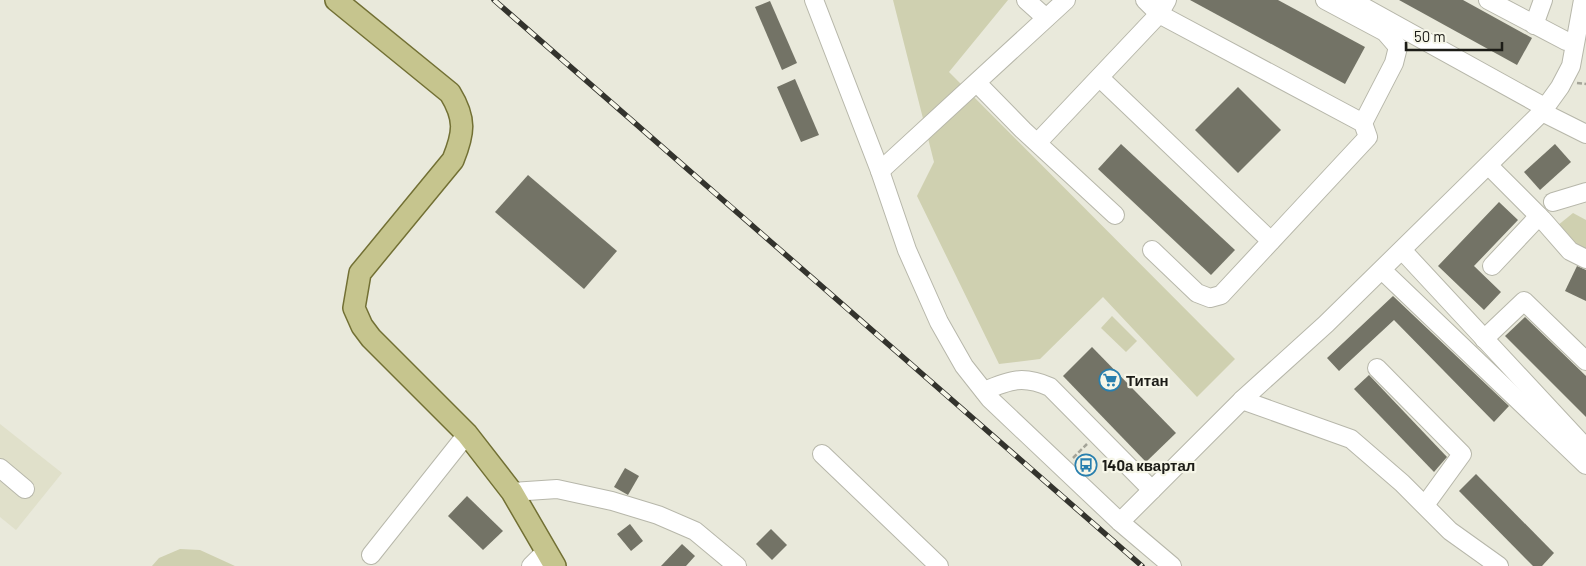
<svg xmlns="http://www.w3.org/2000/svg" width="1586" height="566" viewBox="0 0 1586 566" font-family="Barlow,sans-serif">
<style>
.built{fill:#e0e0ca}
.green{fill:#cfd0b0}
.building{fill:#737366}
.lines{fill:none;stroke-linecap:round;stroke-linejoin:round}
.minor-casing{stroke:#b7b7aa;stroke-width:20}
.major-casing{stroke:#727034;stroke-width:24}
.path{stroke:#a3a398;stroke-width:2.5;stroke-dasharray:5 2.5;stroke-linecap:butt}
.minor{stroke:#fff;stroke-width:18}
.major{stroke:#c6c58e;stroke-width:21}
.rail-casing{stroke:#33332d;stroke-width:5.5}
.rail{stroke:#f6f6e8;stroke-width:4;stroke-dasharray:11;stroke-linecap:butt}
.labels{text-anchor:middle;dominant-baseline:central;stroke-width:4.5;stroke-linejoin:round;paint-order:stroke}
.poi-label{font-size:15px;font-weight:bold;fill:#1c1c17;stroke:#f6f6e8;text-anchor:start}
</style>
<rect width="100%" height="100%" fill="#e9e9db"/>
<polygon class="built" points="0,424 62,473 16,530 0,517"/>
<g class="green">
<polygon points="893,0 1008,0 949,72 1235,359 1197,397 1103,297 1040,359 999,364 917,196 934,162"/>
<polygon points="1573,213 1586,220 1586,253 1572,245 1557,226"/>
<polygon points="1112,316 1137,341 1126,352 1101,328"/>
<polygon points="180,549 200,550 235,566 152,566 159,558"/>
</g>
<g class="building">
<polygon points="1190,0 1278,0 1365,47 1345,84"/>
<polygon points="1399,0 1463,0 1532,38 1517,65"/>
<polygon points="770,1 797,63 782,70 755,7"/>
<polygon points="795,79 819,135 801,142 777,87"/>
<polygon points="1238,87 1281,130 1238,173 1195,130"/>
<polygon points="1121,144 1235,250 1211,275 1098,169"/>
<polygon points="1555,144 1571,162 1540,190 1524,172"/>
<polygon points="528,175 617,251 584,289 495,212"/>
<polygon points="1499,202 1518,220 1474,266 1501,292 1484,310 1438,266"/>
<polygon points="1577,266 1586,270 1586,301 1565,291"/>
<polygon points="1393,296 1509,406 1494,422 1394,320 1339,371 1327,358"/>
<polygon points="1525,317 1586,376 1586,417 1505,336"/>
<polygon points="1092,347 1176,433 1146,462 1063,376"/>
<polygon points="1369,375 1447,457 1434,472 1354,389"/>
<polygon points="625,468 639,476 628,495 614,487"/>
<polygon points="1476,474 1554,553 1542,566 1533,566 1459,491"/>
<polygon points="467,496 503,531 483,550 448,516"/>
<polygon points="630,524 643,541 631,551 617,534"/>
<polygon points="771,529 787,545 772,560 756,544"/>
<polygon points="682,544 695,556 686,566 661,566"/>
</g>
<g class="lines">
<g class="minor-casing">
<g id="minor">
<polyline points="814,0 880,171 907,250 939,322 964,366 990,399 1120,522 1172,566"/>
<polyline points="1026,0 1046,18"/>
<polyline points="1145,0 1159,14 1363,123 1368,137 1221,295 1210,298 1197,293 1152,250"/>
<polyline points="1325,0 1385,32 1398,47 1394,63 1363,123"/>
<polyline points="1351,0 1539,104"/>
<polyline points="1488,0 1566,41"/>
<polyline points="1534,25 1543,0"/>
<polyline points="1100,78 1271,241"/>
<polyline points="977,83 1023,130 1115,215"/>
<polyline points="1542,112 1586,134"/>
<polyline points="1038,142 1159,14 1167,0"/>
<polyline points="1489,166 1542,219 1570,251 1586,259"/>
<polyline points="880,171 1066,0"/>
<polyline points="1553,202 1586,192"/>
<polyline points="1402,250 1586,448"/>
<polyline points="1492,266 1539,216"/>
<polyline points="1382,270 1586,465"/>
<polyline points="1484,339 1524,301 1586,361"/>
<polyline points="1377,368 1462,454 1425,505"/>
<path d="M984 391C1010 380 1023 375 1050 387L1152 490"/>
<polyline points="1242,400 1351,439 1402,483 1450,531 1499,566"/>
<polyline points="822,454 939,566"/>
<polyline points="0,468 25,489"/>
<polyline points="512,492 557,489 612,501 658,515 695,531 737,566"/>
<polyline points="1120,522 1242,400 1326,324 1542,112 1560,87 1571,66 1583,0"/>
<polyline points="371,555 467,434"/>
<polyline points="531,566 545,552"/>
</g>
</g>
<g class="major-casing">
<path id="major" d="M336 0 450 93C466 119 464 133 453 160L360 273 354 308 362 326 371 338 467 434 512 492 555 566"/>
</g>
<g class="path">
<polyline points="1577,83 1586,84"/>
<polyline points="1073,458 1087,444"/>
</g>
<use href="#minor" class="minor"/>
<use href="#major" class="major"/>
<g class="rail-casing">
<polyline id="rail" points="494,0 1142,566"/>
</g>
<use href="#rail" class="rail"/>
</g>
<defs>
<g id="supermarket-ring" transform="scale(1.125)"><circle r="9.5" fill="#f6f6e8" stroke="#287fae" stroke-width="1.5"/><path d="M-6-5.5h2.5l.6 2H6L4.5 2H-2.5L-4.4-4H-6ZM-1.5 3.2a1.3 1.3 0 1 0 .1 0ZM3 3.2a1.3 1.3 0 1 0 .1 0Z" fill="#287fae"/></g>
<g id="bus-ring" transform="scale(1.125)"><circle r="9.5" fill="#f6f6e8" stroke="#287fae" stroke-width="1.5"/><path d="M-5-6H5V4H4V6H2V4H-2V6H-4V4H-5ZM-3.5-4V0h7V-4ZM-3.5 1.2v1.5H-2V1.2ZM2 1.2v1.5H3.5V1.2Z" fill="#287fae"/></g>
</defs>
<g fill-rule="evenodd">
<use href="#supermarket-ring" x="1110" y="380"/>
<use href="#bus-ring" x="1086" y="465"/>
</g>
<g class="labels">
<g class="poi-label">
<text x="1126" y="380">Титан</text>
<text x="1102" y="465">140а квартал</text>
</g>
</g>
<path d="M1406 42v8h96v-8" fill="none" stroke="#1c1c17" stroke-width="2.5"/>
<text x="1414" y="42" font-size="15" fill="#1c1c17" stroke="#f6f6e8" stroke-width="4" paint-order="stroke">50 m</text>
</svg>
